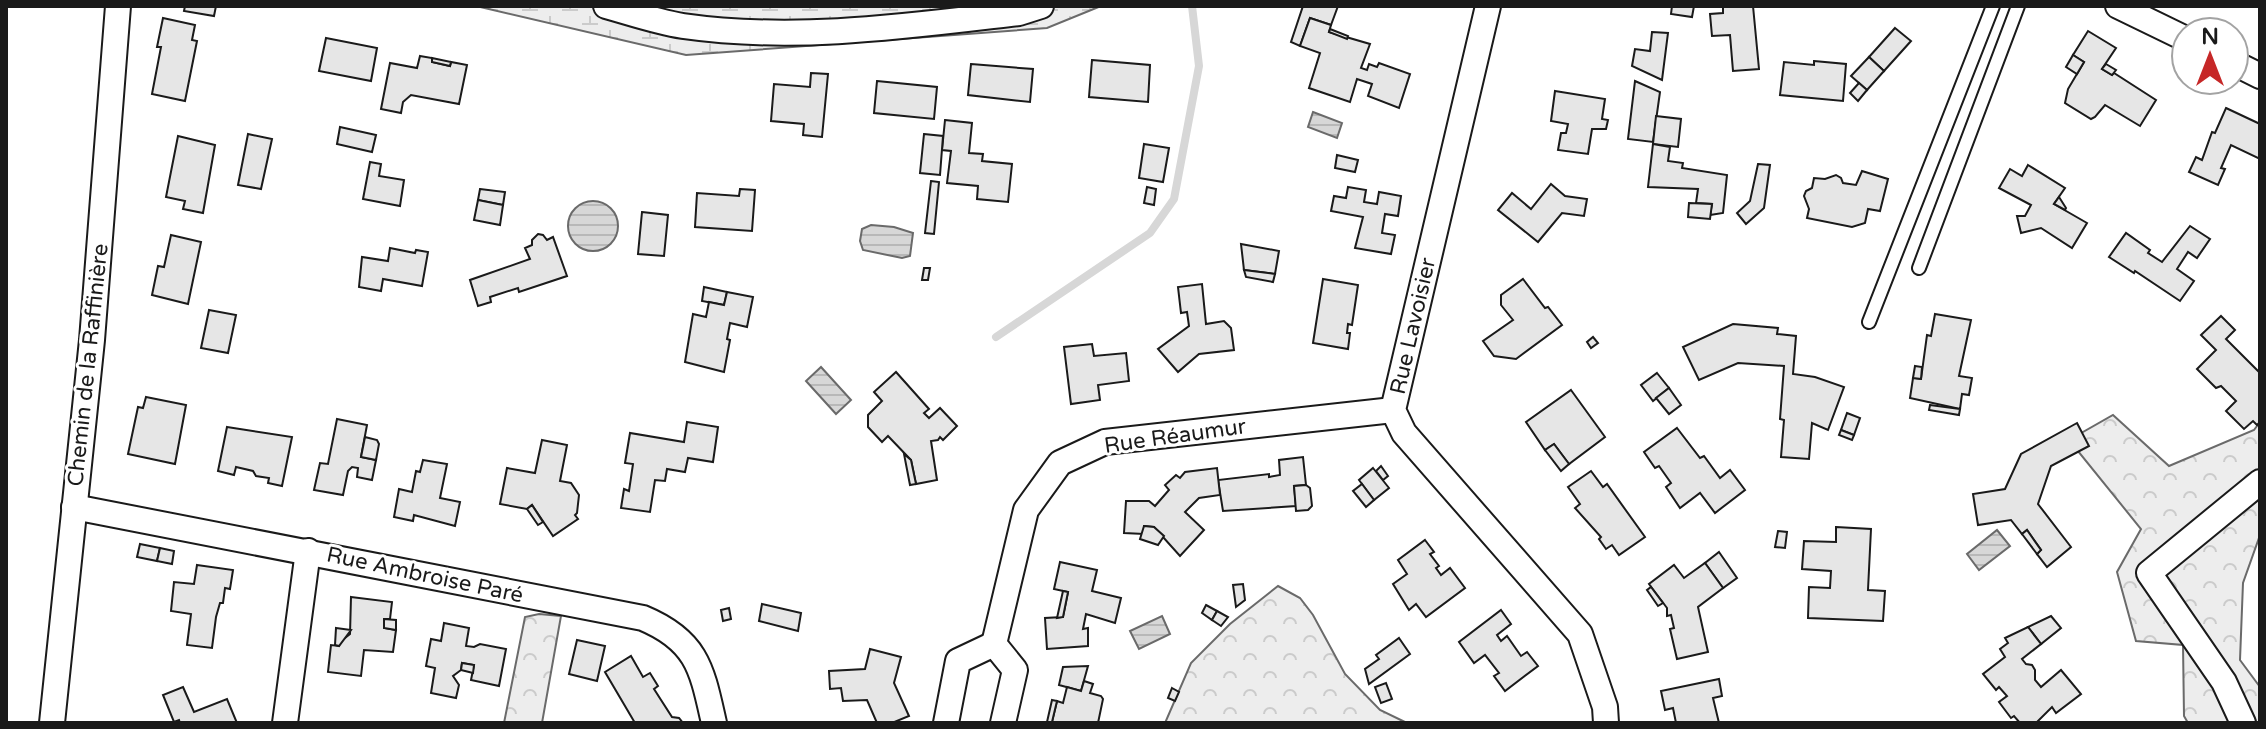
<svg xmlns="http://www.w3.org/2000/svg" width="2266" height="729" viewBox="0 0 2266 729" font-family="'Varela Round',sans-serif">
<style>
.forest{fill:url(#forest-crowns);stroke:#6a6a6a;stroke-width:2}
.wetland{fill:url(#wetland-marsh);stroke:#6a6a6a;stroke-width:2}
.water{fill:url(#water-rules);stroke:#6a6a6a;stroke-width:2}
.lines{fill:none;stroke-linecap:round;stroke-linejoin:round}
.stream{stroke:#d7d7d7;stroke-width:8}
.building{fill:#e6e6e6;stroke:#1a1a1a;stroke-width:2}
.lane-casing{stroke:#1a1a1a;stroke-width:16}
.street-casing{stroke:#1a1a1a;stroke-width:28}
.lane{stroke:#fff;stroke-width:12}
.street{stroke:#fff;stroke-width:24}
.labels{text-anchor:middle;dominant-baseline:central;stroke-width:6;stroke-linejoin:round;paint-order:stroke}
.street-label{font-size:22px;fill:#1a1a1a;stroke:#fff}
</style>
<defs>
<pattern id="forest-crowns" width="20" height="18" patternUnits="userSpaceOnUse" patternTransform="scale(2)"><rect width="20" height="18" fill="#ededed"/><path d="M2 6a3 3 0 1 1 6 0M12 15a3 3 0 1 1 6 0" fill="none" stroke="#cbcbcb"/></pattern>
<pattern id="wetland-marsh" width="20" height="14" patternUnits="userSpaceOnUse" patternTransform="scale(2)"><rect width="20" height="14" fill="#ededed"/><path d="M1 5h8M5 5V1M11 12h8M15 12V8" fill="none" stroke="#cbcbcb"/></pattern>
<pattern id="water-rules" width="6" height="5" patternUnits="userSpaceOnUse" patternTransform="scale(2)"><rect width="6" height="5" fill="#d7d7d7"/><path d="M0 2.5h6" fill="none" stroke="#b8b8b8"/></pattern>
</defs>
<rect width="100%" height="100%" fill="#fff"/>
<g class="forest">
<polygon points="2113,415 2169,466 2254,430 2260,422 2260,535 2243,583 2240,660 2260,687 2260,723 2188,723 2184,716 2183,645 2136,641 2117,572 2141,529 2069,440"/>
<polygon points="1278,586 1300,598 1313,615 1345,674 1380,710 1407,723 1165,723 1191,663 1230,624"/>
<polygon points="539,614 561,616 542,723 504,723 525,617"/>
</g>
<polygon class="wetland" points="476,6 1101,6 1047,28 686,55"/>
<g class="water">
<polygon points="1313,112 1342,123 1337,138 1308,127"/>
<circle cx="593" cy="226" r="25"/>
<polygon points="871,225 894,227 913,233 910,256 902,258 863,250 860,241 862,229"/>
<polygon points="821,367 851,400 836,414 806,381"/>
<polygon points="1997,530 2010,546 1979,570 1967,554"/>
<polygon points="1162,616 1170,634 1139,649 1130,631"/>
</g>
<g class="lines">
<polyline class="stream" points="996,337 1150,233 1174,199 1199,66 1192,6"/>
</g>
<g class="building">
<polygon points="185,6 216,6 214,16 184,11"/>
<polygon points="1303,6 1338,6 1331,25 1310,18 1300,46 1291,42"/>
<polygon points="1672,6 1694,6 1692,17 1671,14"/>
<polygon points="1723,6 1753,6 1759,69 1733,71 1730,35 1712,36 1710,14 1723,13"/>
<polygon points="163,18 195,25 192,40 197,41 185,101 152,94 161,47 157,47"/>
<polygon points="1310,18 1331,25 1329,32 1370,44 1361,68 1367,70 1369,64 1377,67 1379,63 1410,74 1399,108 1368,96 1372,84 1357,79 1350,102 1309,88 1320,53 1300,46"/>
<polygon points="1895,28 1911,41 1884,71 1869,57"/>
<polygon points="1330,29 1348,36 1347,39 1329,32"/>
<polygon points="2088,31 2116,48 2102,69 2112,75 2114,73 2156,100 2140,126 2105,105 2095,117 2091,119 2065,103 2068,89 2084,62 2073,55"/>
<polygon points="1652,32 1668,33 1662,80 1632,66 1635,49 1650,51"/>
<polygon points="326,38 377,48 371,81 319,71"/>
<polygon points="2073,55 2084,62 2077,74 2066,67"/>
<polygon points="420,56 432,58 432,62 450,66 451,62 467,65 459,104 411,95 403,102 401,113 381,109 390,63 417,68"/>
<polygon points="1869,57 1884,71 1867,90 1851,76"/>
<polygon points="432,58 451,62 450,66 432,62"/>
<polygon points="1092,60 1150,65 1148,102 1089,97"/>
<polygon points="1814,61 1846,64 1843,101 1780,95 1784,62 1814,65"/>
<polygon points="971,64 1033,69 1030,102 968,95"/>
<polygon points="2106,64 2116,70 2112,75 2102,69"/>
<polygon points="811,73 828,74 822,137 803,135 804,124 771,121 774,84 810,87"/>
<polygon points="877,81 937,87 934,119 874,113"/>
<polygon points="1635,81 1660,92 1653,142 1628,139"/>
<polygon points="1859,83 1867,90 1858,101 1850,93"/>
<polygon points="1555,91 1605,99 1602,119 1608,120 1606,129 1592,129 1588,154 1558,150 1561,133 1566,133 1568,124 1551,121"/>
<polygon points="2226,108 2260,124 2260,159 2231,145 2221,168 2225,169 2218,185 2189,172 2196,157 2202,160 2212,132 2215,133"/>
<polygon points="1656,116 1681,119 1678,147 1653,144"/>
<polygon points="945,120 972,123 969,153 983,154 982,161 1012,164 1008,202 977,199 978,186 947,183 951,151 942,150"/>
<polygon points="340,127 376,135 372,152 337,144"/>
<polygon points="248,134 272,139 261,189 238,185"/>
<polygon points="924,134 943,136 940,175 920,173"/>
<polygon points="178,136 215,145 203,213 183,209 185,201 166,197"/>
<polygon points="1144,144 1169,148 1163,182 1139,178"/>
<polygon points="1653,144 1670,147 1668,161 1683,163 1682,168 1727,175 1723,213 1710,215 1712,204 1696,203 1698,189 1648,187"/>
<polygon points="1337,155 1358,160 1355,172 1335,168"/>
<polygon points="370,162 381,164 379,176 404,180 400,206 363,199"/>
<polygon points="1758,164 1770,165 1764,208 1746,224 1737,213 1750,201"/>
<polygon points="2028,165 2065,188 2054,204 2087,223 2072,248 2041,228 2021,233 2017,216 2025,216 2031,205 1999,188 2010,169 2022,176"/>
<polygon points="1862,171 1888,179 1880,211 1868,209 1865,223 1852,227 1807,218 1809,209 1804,196 1806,191 1812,188 1814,178 1825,179 1836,175 1841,178 1843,183 1856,185"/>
<polygon points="931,181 939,182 934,234 925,233"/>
<polygon points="1551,184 1565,196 1587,199 1584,216 1562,213 1538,242 1498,210 1512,193 1531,209"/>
<polygon points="1147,187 1156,189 1154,205 1144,203"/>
<polygon points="1348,187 1366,190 1364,202 1377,204 1379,192 1401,196 1398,216 1385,214 1382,233 1395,235 1391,254 1355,248 1363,217 1331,211 1334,196 1346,198"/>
<polygon points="480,189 505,192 503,205 478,200"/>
<polygon points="740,189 755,190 752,231 695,227 697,193 739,196"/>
<polygon points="2059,197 2066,208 2065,210 2054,204"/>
<polygon points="478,200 503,205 500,225 474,220"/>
<polygon points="1689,203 1712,204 1710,219 1688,217"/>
<polygon points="642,212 668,215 664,256 638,254"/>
<polygon points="2190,226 2210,239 2197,258 2188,252 2177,269 2194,281 2180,301 2135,271 2134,273 2109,257 2126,233 2150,250 2148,253 2162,262"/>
<polygon points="538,234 543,235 547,240 553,237 567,276 519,292 518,288 490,297 491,302 478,306 470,280 530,259 525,248 532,245 532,240"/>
<polygon points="171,235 201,242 188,304 152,295 158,266 164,267"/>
<polygon points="1241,244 1279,251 1275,274 1244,270"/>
<polygon points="390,248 415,253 416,250 428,252 422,286 383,279 381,291 359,287 362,257 388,261"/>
<polygon points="924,268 930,268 928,280 922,280"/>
<polygon points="1244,270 1275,274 1273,282 1246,277"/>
<polygon points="1323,279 1358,285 1352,325 1348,324 1347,333 1350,333 1348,349 1313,343"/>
<polygon points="1523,279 1545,308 1548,307 1562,325 1516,359 1494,356 1483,341 1513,320 1501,305 1501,295"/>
<polygon points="1202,284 1206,324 1224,321 1231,328 1234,350 1199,354 1178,372 1158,349 1189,326 1187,312 1181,313 1178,287"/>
<polygon points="704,287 727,292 724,305 702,301"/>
<polygon points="727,292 753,297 747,327 730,323 727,339 730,340 724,372 685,362 693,314 706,317 709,302 724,305"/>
<polygon points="209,310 236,315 228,353 201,348"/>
<polygon points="1935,314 1971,320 1959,376 1972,378 1969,395 1962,394 1960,409 1910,398 1913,378 1921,379 1927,335 1931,336"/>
<polygon points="2221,316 2235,330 2226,339 2260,373 2260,422 2257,425 2253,421 2244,429 2226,411 2236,401 2221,386 2216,388 2197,369 2216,350 2201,335"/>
<polygon points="1733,324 1778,328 1777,334 1796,336 1793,374 1815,377 1844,387 1828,430 1812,423 1809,459 1781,457 1784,420 1780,419 1784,366 1738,363 1699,380 1683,347"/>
<polygon points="1593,337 1598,343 1591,348 1587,342"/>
<polygon points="1092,344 1094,356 1126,353 1129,381 1098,385 1100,400 1071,404 1064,347"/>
<polygon points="1915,366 1922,367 1921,379 1913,378"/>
<polygon points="896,372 929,409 924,413 929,418 940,408 957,426 943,440 940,437 938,440 931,441 937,480 916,484 911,460 888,436 882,442 868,427 868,415 882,401 874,392"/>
<polygon points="1657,373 1669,388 1653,401 1641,385"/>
<polygon points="1669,388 1681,405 1669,414 1656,398"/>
<polygon points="1571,390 1605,437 1569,464 1554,444 1545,450 1526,422"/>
<polygon points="146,397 186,405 175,464 128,454 138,407 143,408"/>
<polygon points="1930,405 1960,409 1959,415 1929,410"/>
<polygon points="1847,413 1860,418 1854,435 1841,430"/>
<polygon points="337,419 367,425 361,457 376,460 372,480 357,477 358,468 352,467 348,471 343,495 314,490 320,463 328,464"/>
<polygon points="687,422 718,427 713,462 688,458 685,472 667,469 665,481 655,480 650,512 621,508 624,489 629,491 633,464 625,463 630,433 684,442"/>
<polygon points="2077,423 2089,446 2051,466 2038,504 2071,547 2047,567 2037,554 2041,550 2027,530 2022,534 2011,520 1978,525 1973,494 2005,489 2021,454"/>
<polygon points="227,427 292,437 282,486 268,483 269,478 256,476 253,471 236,467 234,475 218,471"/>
<polygon points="1677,428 1700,458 1704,456 1720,478 1730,470 1745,490 1715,513 1700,493 1680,508 1666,487 1671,483 1659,466 1655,468 1644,452"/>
<polygon points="1841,430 1854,435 1852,440 1839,435"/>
<polygon points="365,437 377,440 379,444 376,460 361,457"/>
<polygon points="542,440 567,445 560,481 571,483 579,495 577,513 575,515 578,519 553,536 532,505 527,509 500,504 507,468 535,473"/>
<polygon points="1554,444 1569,464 1561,471 1545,450"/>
<polygon points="904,454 911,460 916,484 910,485"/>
<polygon points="1303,457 1306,485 1294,486 1296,506 1223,511 1218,480 1269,474 1269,477 1280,475 1279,460"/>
<polygon points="423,460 447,464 440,498 460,502 455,526 414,515 413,521 394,517 399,489 412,492 416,471 420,472"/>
<polygon points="1381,466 1388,476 1383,480 1376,471"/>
<polygon points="1217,468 1220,495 1199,498 1185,512 1204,530 1180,556 1154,527 1144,526 1144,534 1124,533 1126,501 1149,501 1155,506 1169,490 1165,485 1176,475 1180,478 1185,472"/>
<polygon points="1373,468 1389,488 1374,500 1359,480"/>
<polygon points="1591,471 1603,487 1607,484 1645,537 1619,555 1612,545 1606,549 1599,539 1601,537 1575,508 1580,504 1568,487"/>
<polygon points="1362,484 1374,500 1366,507 1353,491"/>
<polygon points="1306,485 1310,488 1312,506 1308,510 1296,511 1294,486"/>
<polygon points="532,505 543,522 538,525 527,509"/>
<polygon points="1144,526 1154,527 1164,536 1158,545 1140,539"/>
<polygon points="1836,527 1871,529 1868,590 1885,591 1883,621 1808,618 1809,587 1830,588 1831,571 1802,569 1804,541 1836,542"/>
<polygon points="2027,530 2041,550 2037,554 2022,534"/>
<polygon points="1778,531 1787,532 1785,548 1775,547"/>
<polygon points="1425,540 1434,552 1430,554 1439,566 1436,568 1441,575 1450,568 1465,588 1426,617 1416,604 1409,610 1393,584 1407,574 1398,560"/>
<polygon points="140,544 160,548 157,561 137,557"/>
<polygon points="160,548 174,551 172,564 157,561"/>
<polygon points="1719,552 1737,578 1723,588 1705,563"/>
<polygon points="1060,562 1097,570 1092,591 1121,598 1115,623 1086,614 1083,629 1088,628 1088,646 1047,649 1045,618 1063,617 1068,592 1054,589"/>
<polygon points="1705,563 1723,588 1698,607 1708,652 1677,659 1670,629 1674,628 1671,615 1667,616 1667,608 1649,584 1674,565 1684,578"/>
<polygon points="197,565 233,570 230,589 225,588 223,603 220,603 216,617 212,648 187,645 191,614 171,611 174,582 194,584"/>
<polygon points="1243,584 1245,600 1236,607 1233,585"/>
<polygon points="1651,587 1663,603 1658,606 1647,590"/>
<polygon points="1063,591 1068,592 1063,617 1057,618"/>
<polygon points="351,597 392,602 390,619 384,619 384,628 396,630 393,652 364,650 361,676 328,672 331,645 339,646 340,642 350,634"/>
<polygon points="762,604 801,613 798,631 759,621"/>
<polygon points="1206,605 1217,611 1212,620 1202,613"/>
<polygon points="729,608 731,619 723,621 721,610"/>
<polygon points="1501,610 1511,624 1497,635 1501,641 1507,636 1521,656 1527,652 1538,666 1505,691 1494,676 1499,673 1485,655 1474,663 1459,642"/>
<polygon points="1217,611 1228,617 1221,626 1212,620"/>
<polygon points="2051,616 2061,628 2041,644 2028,627"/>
<polygon points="384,619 396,620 396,630 384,628"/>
<polygon points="444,623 469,628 466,646 474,647 480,644 506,649 499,686 471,680 474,665 462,663 461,670 453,676 459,685 456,698 431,693 435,668 426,666 431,639 441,641"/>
<polygon points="2028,627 2041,644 2022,659 2026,664 2032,665 2035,670 2035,680 2041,687 2061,670 2081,694 2056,713 2052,707 2036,723 2020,723 2014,716 2011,718 1999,702 2007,696 1999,687 1996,690 1983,674 2005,657 2000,649 2008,643 2005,638"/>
<polygon points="336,628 351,630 339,646 335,645"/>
<polygon points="1399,638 1410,654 1369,684 1365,669 1379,659 1376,655"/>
<polygon points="577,640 605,646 597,681 569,674"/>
<polygon points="870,649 901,657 894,683 909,716 892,723 877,723 867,700 843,701 841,688 830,689 829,671 865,669"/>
<polygon points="631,656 643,677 650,673 658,686 654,689 672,717 679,718 683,723 635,723 605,672"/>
<polygon points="462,663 474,665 473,673 461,670"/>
<polygon points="1088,666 1081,691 1059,685 1063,667"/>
<polygon points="1719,679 1722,696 1713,698 1719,723 1676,723 1673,708 1665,710 1661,691"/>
<polygon points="1084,681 1093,684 1090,693 1101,696 1103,699 1098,723 1047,723 1052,722 1057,701 1063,703 1067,687 1081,691"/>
<polygon points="1386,683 1392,699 1381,703 1375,687"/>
<polygon points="183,687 194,712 227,699 237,723 180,723 179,720 174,722 163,695"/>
<polygon points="1172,688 1179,692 1175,701 1168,698"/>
<polygon points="1052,700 1057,701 1052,722 1047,722"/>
</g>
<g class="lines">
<g class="lane-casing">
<g id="lane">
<polyline points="1919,268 2018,6"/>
<polyline points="1869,322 1993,6"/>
</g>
</g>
<g class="street-casing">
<g id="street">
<path d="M606 6C631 13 657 22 683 26 795 42 908 26 1019 13L1041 6"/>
<polyline points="1488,6 1393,410 1404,433 1580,634 1605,707 1606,723"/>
<polyline points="2118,6 2186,39"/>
<polyline points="2234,63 2260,76"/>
<path d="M74 507 643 618C698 641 702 670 714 723"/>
<polyline points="994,644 1026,510 1060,463 1105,442 1393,410"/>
<polyline points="994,644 1015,670 1003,723"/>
<polyline points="52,723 92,340 118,6"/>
<polyline points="285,723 308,551"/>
<polyline points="946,723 958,661 994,644"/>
<polyline points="2243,723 2224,682 2149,573 2260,482"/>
</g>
</g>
<use href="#lane" class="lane"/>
<use href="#street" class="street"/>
</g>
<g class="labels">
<g class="street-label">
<text transform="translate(1413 326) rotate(-77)">Rue Lavoisier</text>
<text transform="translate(88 365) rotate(-84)">Chemin de la Raffinière</text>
<text transform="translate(1175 436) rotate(-8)">Rue Réaumur</text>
<text transform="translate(425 575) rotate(12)">Rue Ambroise Paré</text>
</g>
</g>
<rect width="2266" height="729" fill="none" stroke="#1a1a1a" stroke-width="16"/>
<g transform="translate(2210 56)"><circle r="38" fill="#ffffff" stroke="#a3a3a3" stroke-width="2"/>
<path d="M0-6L14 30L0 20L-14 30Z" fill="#c62828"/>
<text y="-12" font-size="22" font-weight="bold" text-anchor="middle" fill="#1a1a1a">N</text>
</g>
</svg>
